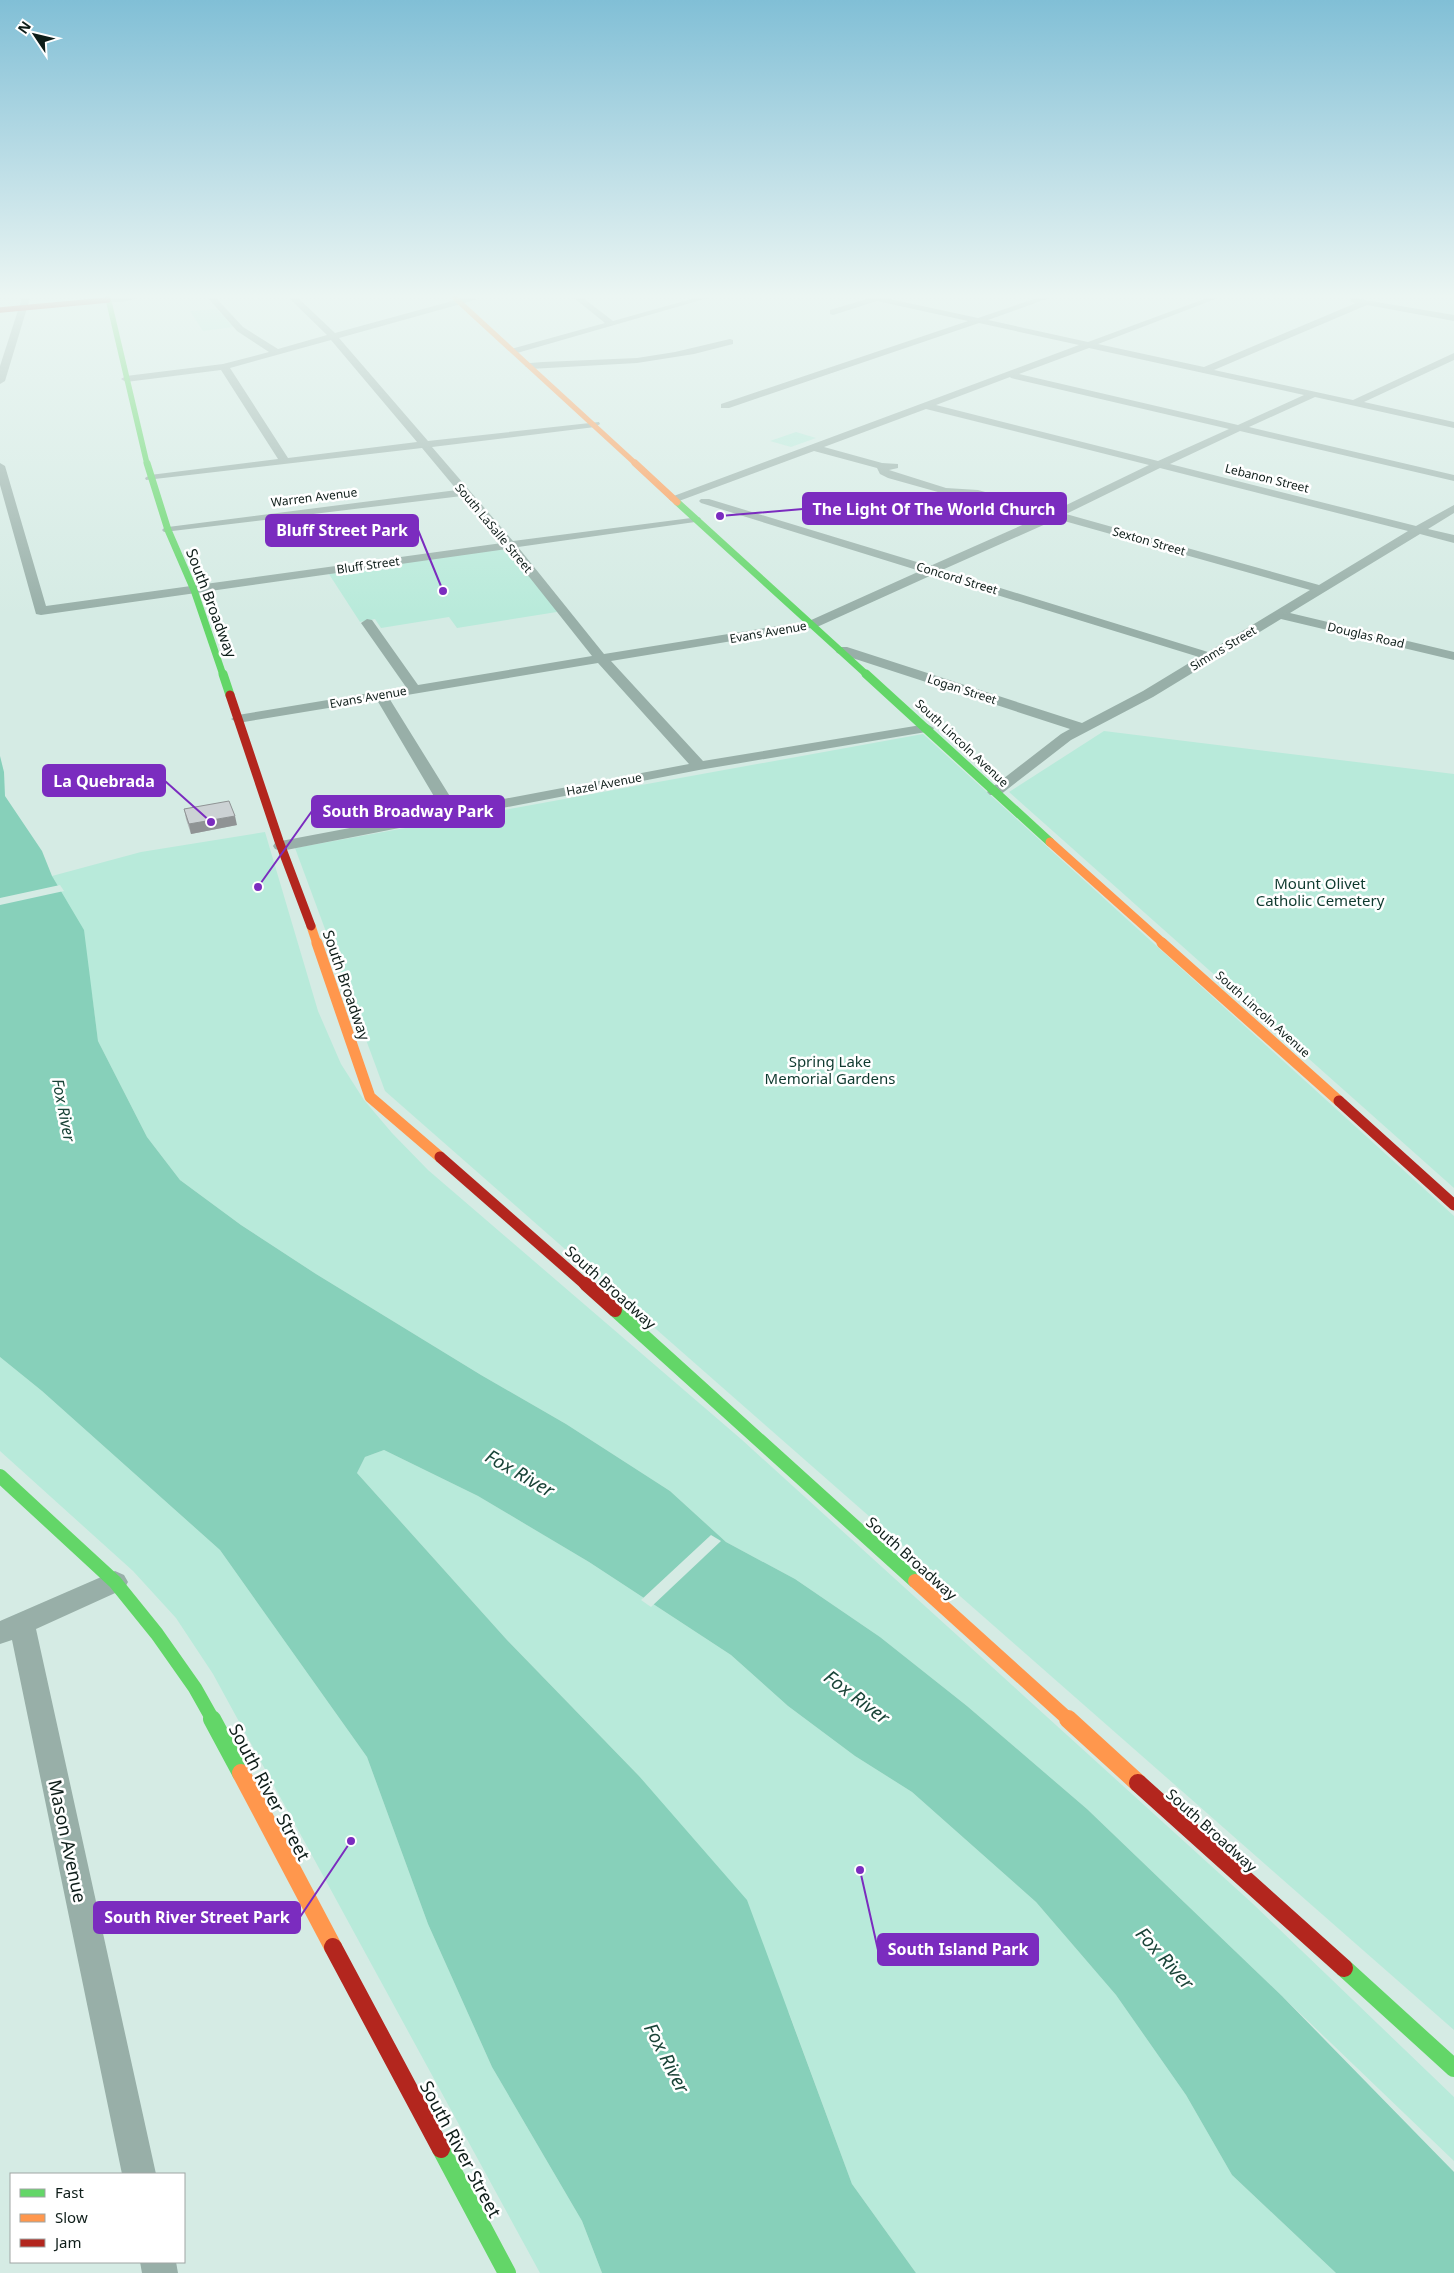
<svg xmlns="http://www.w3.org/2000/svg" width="1454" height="2273" viewBox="0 0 1454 2273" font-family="'Noto Sans',sans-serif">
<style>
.green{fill:#b8eada}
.water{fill:#87d0ba}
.pier{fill:#d5ebe4}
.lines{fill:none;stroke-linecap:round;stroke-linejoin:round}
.street{fill:#98afa8;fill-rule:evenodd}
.fast-far4{stroke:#63d668;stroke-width:5.5}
.fast-far3{stroke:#63d668;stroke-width:7}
.fast-far2{stroke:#63d668;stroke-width:9}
.fast-far1{stroke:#63d668;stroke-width:14}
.fast{stroke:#63d668;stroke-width:18}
.slow-far5{stroke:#ff974d;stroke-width:5.5}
.slow-far4{stroke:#ff974d;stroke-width:7}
.slow-far3{stroke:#ff974d;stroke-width:9}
.slow-far2{stroke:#ff974d;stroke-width:11}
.slow-far1{stroke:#ff974d;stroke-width:14}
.slow{stroke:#ff974d;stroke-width:18}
.jam-far4{stroke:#b3261e;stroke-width:5.5}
.jam-far3{stroke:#b3261e;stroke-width:9}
.jam-far2{stroke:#b3261e;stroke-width:11}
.jam-far1{stroke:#b3261e;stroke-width:14}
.jam{stroke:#b3261e;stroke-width:18}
.wall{fill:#afb5b6}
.shaded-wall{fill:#8f9394}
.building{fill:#ccd2d4;stroke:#8f9394}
.labels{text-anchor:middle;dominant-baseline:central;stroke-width:5;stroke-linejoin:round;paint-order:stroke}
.far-street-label{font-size:12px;fill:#0e1d19;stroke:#fff}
.street-label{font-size:15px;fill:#0e1d19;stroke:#fff}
.park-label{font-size:15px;fill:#0f3a2f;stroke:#fff}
.water-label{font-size:16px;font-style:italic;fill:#1a4438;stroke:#fff}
.near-street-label{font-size:18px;fill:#0e1d19;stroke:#fff}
.near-water-label{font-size:19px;font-style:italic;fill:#1a4438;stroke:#fff}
.leader{fill:none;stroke:#7b2cbf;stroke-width:2}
.callout-dot{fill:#7b2cbf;stroke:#fff;stroke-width:2}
.callout{fill:#7b2cbf;stroke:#7b2cbf;stroke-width:2}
.callout-label{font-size:16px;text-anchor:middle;font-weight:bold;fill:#fff}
</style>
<rect width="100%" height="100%" fill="#d5ebe4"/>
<g class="green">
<polygon points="217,309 233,327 203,331 190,311"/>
<polygon points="796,432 816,438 791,447 770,441"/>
<polygon points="509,544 563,611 457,628 449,617 381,628 375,619 360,622 327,571"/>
<polygon points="1104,731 1454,774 1454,1188 1009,792"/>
<polygon points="923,734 1454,1216 1454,2030 385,1091 295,848"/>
<polygon points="265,832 318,1011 341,1064 364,1100 392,1133 428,1170 741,1439 1252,1903 1454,2097 1454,2161 1087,1809 967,1706 880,1637 795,1579 726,1542 670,1491 566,1424 481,1375 316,1274 241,1225 180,1180 147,1137 98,1041 92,995 52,876 141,852"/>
<polygon points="0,1357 42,1391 220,1550 367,1757 428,1924 492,2067 582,2221 602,2273 540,2273 213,1674 176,1618 133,1571 0,1451"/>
<polygon points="384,1450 478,1496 589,1562 731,1655 788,1706 855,1756 912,1792 1036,1902 1116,1995 1186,2095 1232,2175 1336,2273 916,2273 852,2184 789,2013 639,1776 507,1640 357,1473 365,1457"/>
</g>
<polygon class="water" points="0,756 4,772 5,796 42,851 52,876 84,930 98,1041 147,1137 180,1180 241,1225 316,1274 481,1375 566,1424 670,1491 726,1542 795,1579 880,1637 967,1706 1087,1809 1282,1996 1454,2172 1454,2273 1336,2273 1232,2175 1186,2095 1116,1995 1036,1902 912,1792 855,1756 788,1706 731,1655 589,1562 478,1496 384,1450 365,1457 357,1473 507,1640 639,1776 747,1900 852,2184 916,2273 602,2273 582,2221 492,2067 428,1924 367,1757 220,1550 42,1391 0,1357"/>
<g class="pier">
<polygon points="60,885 64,891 0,905 0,898"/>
<polygon points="711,1535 721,1541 651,1607 641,1600"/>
</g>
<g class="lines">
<g class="street">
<polygon points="22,298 30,298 5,381 0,384 0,366"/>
<path d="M107 298H135C128 302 111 304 104 300Z"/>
<path d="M208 298H216L243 327 278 349 327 335 289 298H298L335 333 463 298H476L475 300 339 338 428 441 599 422 600 424 595 427 432 447 513 541 699 517 701 519 699 521 695 522 518 547 604 654 809 621 920 571 701 503 699 501 701 499H709L930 566 1045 515 977 496 945 494 888 478 880 474 877 468 814 451 679 501H671L669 499 671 497 1079 345 979 323 729 408H721V404L968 321 877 301 833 315 830 314V310L870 298H885L978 318 1037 298H1049L988 320 1088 342 1207 298H1218L1098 344 1204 367 1356 303 1351 302 1350 300 1353 298 1454 315V321L1367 305 1214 370 1353 400 1454 353V360L1364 402 1454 422V428L1315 397 1249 427 1454 475V481L1240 431 1170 464 1416 526 1454 505V513L1428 529 1454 535V543L1420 534 1290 613 1454 652V660L1281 619 1153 697 1071 740 1000 795H990L987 792 990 789 1061 734 1070 729 837 653 835 650 837 647H847L1082 723 1143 691 1199 657 932 575 817 627 611 661 703 761 927 724 934 728 932 731 699 770 281 851 275 849 273 846 275 843 281 841 689 764 598 663 389 698 451 798 448 801H438L435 798 377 700 238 723 231 719 238 715 406 687 361 623 367 619 372 620 418 685 592 656 507 549 41 615 36 614 0 485V463L5 466 46 606 502 543 462 496 164 532 162 530 164 528 168 527 457 490 422 448 146 480 145 478 150 475 278 459 221 370 126 382 121 379 126 376 223 364 269 352 237 331ZM331 340 417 442 288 458 230 368ZM1089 348 1304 395 1238 425 1019 374ZM1010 377 1011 378 1229 429 1158 461 936 405ZM926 409 1149 465 1054 511 978 490 946 488 889 470 898 468V464L882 463 824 447ZM1160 468 1408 531 1319 585 1066 514ZM1057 519 1310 590 1208 652 942 570Z"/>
<polygon points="574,298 583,298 613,321 695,298 708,298 517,353 511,353 511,349 605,323"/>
<polygon points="730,339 733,340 733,344 694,354 637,363 530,369 525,366 530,363 543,362 637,358 675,352"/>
<polygon points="115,1571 124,1575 128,1582 124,1589 36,1629 156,2174 122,2174 12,1640 0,1644 0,1621"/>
<polygon points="140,2262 176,2262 178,2273 142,2273"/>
</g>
<polyline class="fast-far4" points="108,298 147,464"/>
<g class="fast-far3">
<polyline points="147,463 168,530 194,590 223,675"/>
<polyline points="677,502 867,675"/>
</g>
<g class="fast-far2">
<polyline points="223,674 230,695"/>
<polyline points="866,674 1050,842"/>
</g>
<g class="fast-far1">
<polyline points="615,1310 915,1581"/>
<polyline points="0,1476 115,1582 157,1634 195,1688 213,1720"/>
</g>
<g class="fast">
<polyline points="212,1719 241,1773"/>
<polyline points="1344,1968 1454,2068"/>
<polyline points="441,2149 507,2273"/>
</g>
<polyline class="slow-far5" points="455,298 636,464"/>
<polyline class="slow-far4" points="635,463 677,502"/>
<g class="slow-far3">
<polyline points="1050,842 1164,944"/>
<polyline points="311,926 317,944"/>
</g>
<g class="slow-far2">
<polyline points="317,943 370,1097 440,1157"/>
<polyline points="1162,943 1339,1101"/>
</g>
<polyline class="slow-far1" points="915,1581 1069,1720"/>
<g class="slow">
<polyline points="1068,1719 1138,1783"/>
<polyline points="241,1773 333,1947"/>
</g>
<polyline class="jam-far4" points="0,310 108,300"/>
<polyline class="jam-far3" points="230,695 279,841 311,926"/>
<g class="jam-far2">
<polyline points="1339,1101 1454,1205"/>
<polyline points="440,1157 587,1286"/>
</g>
<polyline class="jam-far1" points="586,1284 615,1310"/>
<g class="jam">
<polyline points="1138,1783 1344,1968"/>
<polyline points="333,1947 441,2149"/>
</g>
</g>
<polygon class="wall" points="184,809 237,825 191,834 186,819"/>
<polygon class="shaded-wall" points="235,816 237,825 191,834 189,824"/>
<polygon class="building" points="229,801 235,816 189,824 184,809"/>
<linearGradient id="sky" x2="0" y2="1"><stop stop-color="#81bfd6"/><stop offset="0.48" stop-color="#ecf6f3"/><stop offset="1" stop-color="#ecf6f3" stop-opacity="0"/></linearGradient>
<rect width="1454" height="616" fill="url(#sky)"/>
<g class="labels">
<g class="far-street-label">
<text transform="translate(1267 478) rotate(14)">Lebanon Street</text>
<text transform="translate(314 497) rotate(-7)">Warren Avenue</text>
<text transform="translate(494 528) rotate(50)">South LaSalle Street</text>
<text transform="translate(1149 541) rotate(16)">Sexton Street</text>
<text transform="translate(368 565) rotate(-8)">Bluff Street</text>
<text transform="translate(957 578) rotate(17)">Concord Street</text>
<text transform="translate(768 632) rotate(-10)">Evans Avenue</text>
<text transform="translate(1366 635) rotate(13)">Douglas Road</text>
<text transform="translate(1223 648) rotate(-31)">Simms Street</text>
<text transform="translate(962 689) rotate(18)">Logan Street</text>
<text transform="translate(368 697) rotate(-10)">Evans Avenue</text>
<text transform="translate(962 743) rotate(43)">South Lincoln Avenue</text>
<text transform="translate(604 784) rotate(-11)">Hazel Avenue</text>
<text transform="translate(1263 1014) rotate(42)">South Lincoln Avenue</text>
</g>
<g class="street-label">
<text transform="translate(212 603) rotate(69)">South Broadway</text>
<text transform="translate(347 985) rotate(71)">South Broadway</text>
<text transform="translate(611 1287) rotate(42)">South Broadway</text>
<text transform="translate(912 1558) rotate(42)">South Broadway</text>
<text transform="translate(1212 1830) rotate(42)">South Broadway</text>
</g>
<g class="park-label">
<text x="1320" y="883">Mount Olivet<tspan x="1320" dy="17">Catholic Cemetery</tspan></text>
<text x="830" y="1061">Spring Lake<tspan x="830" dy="17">Memorial Gardens</tspan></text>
</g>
<g class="water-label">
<text transform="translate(64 1110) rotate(79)">Fox River</text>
</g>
<g class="near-street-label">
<text transform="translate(270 1792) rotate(62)">South River Street</text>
<text transform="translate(68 1841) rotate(78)">Mason Avenue</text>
<text transform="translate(461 2149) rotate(62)">South River Street</text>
</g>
<g class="near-water-label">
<text transform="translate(520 1473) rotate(30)">Fox River</text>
<text transform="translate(857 1697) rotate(37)">Fox River</text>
<text transform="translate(1165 1958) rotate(48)">Fox River</text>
<text transform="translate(667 2058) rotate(63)">Fox River</text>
</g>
</g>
<path class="leader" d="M720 516L803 509M443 591L418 530M211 822L165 781M258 887L312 811M351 1841L300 1917M860 1870L878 1950"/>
<g class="callout-dot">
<circle cx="720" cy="516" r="5"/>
<circle cx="443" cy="591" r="5"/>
<circle cx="211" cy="822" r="5"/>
<circle cx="258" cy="887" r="5"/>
<circle cx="351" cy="1841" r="5"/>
<circle cx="860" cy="1870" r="5"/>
</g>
<g class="callout">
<rect x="803" y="493" width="263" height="31" rx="5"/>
<rect x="266" y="515" width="152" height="31" rx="5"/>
<rect x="43" y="765" width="122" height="31" rx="5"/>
<rect x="312" y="796" width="192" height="31" rx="5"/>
<rect x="94" y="1902" width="206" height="31" rx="5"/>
<rect x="878" y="1934" width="160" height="31" rx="5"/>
</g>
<g class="callout-label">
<text x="934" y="515">The Light Of The World Church</text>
<text x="342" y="536">Bluff Street Park</text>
<text x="104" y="787">La Quebrada</text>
<text x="408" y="817">South Broadway Park</text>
<text x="197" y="1923">South River Street Park</text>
<text x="958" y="1955">South Island Park</text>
</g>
<rect x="10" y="2173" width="175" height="90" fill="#ffffff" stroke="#9fa5a3"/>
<rect x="20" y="2189" width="25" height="8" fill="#63d668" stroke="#9fa5a3"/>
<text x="55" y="2198" font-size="15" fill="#0e1d19">Fast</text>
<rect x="20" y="2214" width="25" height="8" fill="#ff974d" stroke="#9fa5a3"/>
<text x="55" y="2223" font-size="15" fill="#0e1d19">Slow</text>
<rect x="20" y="2239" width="25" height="8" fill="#b3261e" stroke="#9fa5a3"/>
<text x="55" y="2248" font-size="15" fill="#0e1d19">Jam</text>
<g transform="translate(35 35) rotate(305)" stroke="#ffffff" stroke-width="4" paint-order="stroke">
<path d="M0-4L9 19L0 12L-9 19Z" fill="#0e1d19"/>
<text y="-8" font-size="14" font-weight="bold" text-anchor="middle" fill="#0e1d19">N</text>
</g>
</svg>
